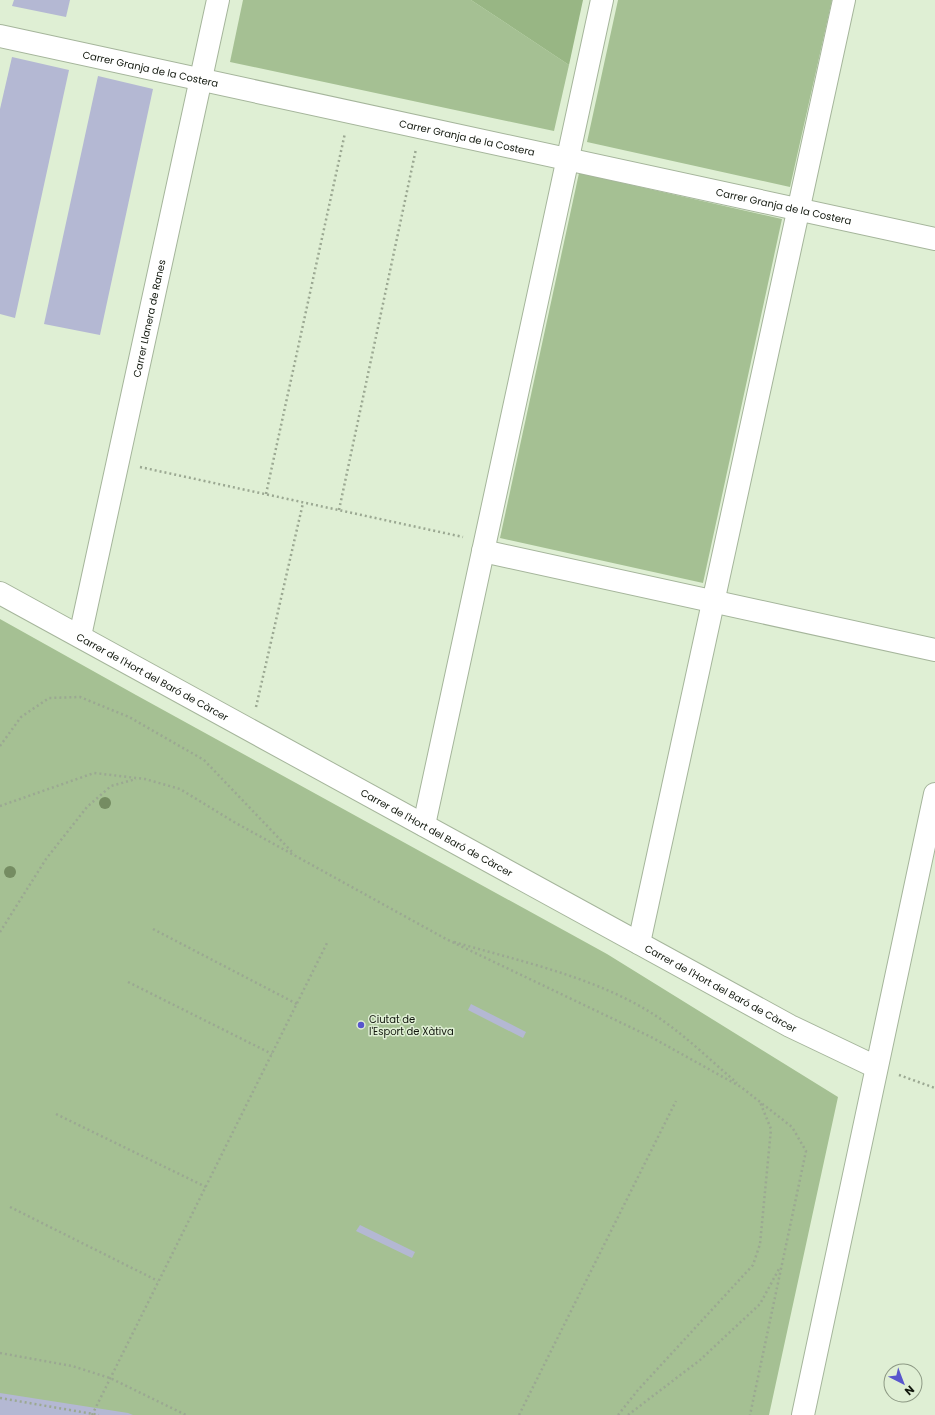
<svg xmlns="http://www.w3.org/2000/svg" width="935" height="1415" viewBox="0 0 935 1415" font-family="Poppins,sans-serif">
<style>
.green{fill:#a5c093}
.forest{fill:#98b684}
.building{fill:#b4b8d3}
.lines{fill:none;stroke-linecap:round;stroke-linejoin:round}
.minor-casing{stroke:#a5b59b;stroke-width:24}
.path{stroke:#9ba892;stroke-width:2.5;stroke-dasharray:2 3;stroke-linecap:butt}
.minor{stroke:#fff;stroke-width:22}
.tree{fill:#758c62}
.poi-dot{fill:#5856cd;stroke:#dfefd4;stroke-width:1.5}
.labels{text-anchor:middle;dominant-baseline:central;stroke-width:3;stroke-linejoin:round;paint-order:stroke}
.street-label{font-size:10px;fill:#11170d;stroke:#dfefd4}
.poi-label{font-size:10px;fill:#11170d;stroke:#dfefd4;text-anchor:start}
</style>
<rect width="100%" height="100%" fill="#dfefd4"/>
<g class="green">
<polygon points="243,0 471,0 569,65 554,131 230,62"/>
<polygon points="618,0 832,0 790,187 587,142"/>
<polygon points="579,173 782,219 703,583 500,538"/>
<polygon points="0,619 136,695 607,954 838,1097 769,1415 0,1415"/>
</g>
<polygon class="forest" points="471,0 583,0 569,65"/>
<g class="building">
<polygon points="14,0 70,0 66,17 12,6"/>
<polygon points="12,57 69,70 15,318 0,314 0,109"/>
<polygon points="98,76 153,89 100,335 44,324"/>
<polygon points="471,1004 526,1032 523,1038 468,1010"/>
<polygon points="360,1225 415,1252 412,1258 356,1231"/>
<polygon points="0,1393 128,1413 133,1415 0,1415"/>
</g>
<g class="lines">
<g class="minor-casing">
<g id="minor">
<path id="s1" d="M0 36 935 239"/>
<polyline points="483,551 935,650"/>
<path id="s2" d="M0 593 790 1026 876 1067"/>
<path id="s3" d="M80 636 218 0"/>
<polyline points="424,825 602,0"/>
<polyline points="639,943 844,0"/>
<polyline points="803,1415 935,794"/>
</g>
</g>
<g class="path">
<polyline points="140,467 463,537"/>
<polyline points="266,494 345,133"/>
<polyline points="339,510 416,149"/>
<polyline points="256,707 303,503"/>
<polyline points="0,746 21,717 49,698 80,697 129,717 204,760 294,854"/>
<polyline points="0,806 94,773 145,779 180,789 234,822 446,939 651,1037 741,1087 792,1127 806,1151 750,1415"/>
<polyline points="153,929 297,1004"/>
<polyline points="0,932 46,859 87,807 111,786 136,779"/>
<path d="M454 942C519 961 595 977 653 1014 683 1033 710 1060 737 1083"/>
<polyline points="128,982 272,1054"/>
<polyline points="899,1075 935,1088"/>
<polyline points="56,1114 206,1187"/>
<polyline points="10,1207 158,1281"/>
<polyline points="0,1353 72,1366 110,1378 186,1415"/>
<polyline points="0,1398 99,1415"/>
<polyline points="92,1415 327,943"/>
<polyline points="519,1415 676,1101"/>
<polyline points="618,1415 638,1390 753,1265 760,1244 771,1129 760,1102"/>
<polyline points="628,1415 700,1360 760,1304 780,1267"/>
</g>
<use href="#minor" class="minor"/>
</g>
<g class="tree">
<circle cx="105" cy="803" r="6"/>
<circle cx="10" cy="872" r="6"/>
</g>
<circle class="poi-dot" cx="361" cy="1025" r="4"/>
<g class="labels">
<g class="street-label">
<text stroke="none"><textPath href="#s1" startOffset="154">Carrer Granja de la Costera</textPath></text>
<text stroke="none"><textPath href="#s1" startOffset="478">Carrer Granja de la Costera</textPath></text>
<text stroke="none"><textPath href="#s1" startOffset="802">Carrer Granja de la Costera</textPath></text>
<text stroke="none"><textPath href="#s3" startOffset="325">Carrer Llanera de Ranes</textPath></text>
<text stroke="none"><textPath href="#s2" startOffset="174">Carrer de l'Hort del Baró de Càrcer</textPath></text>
<text stroke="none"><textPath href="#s2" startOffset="498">Carrer de l'Hort del Baró de Càrcer</textPath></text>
<text stroke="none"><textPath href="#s2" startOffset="822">Carrer de l'Hort del Baró de Càrcer</textPath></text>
</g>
<g class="poi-label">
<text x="369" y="1019">Ciutat de<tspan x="369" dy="12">l'Esport de Xàtiva</tspan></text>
</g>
</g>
<g transform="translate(903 1383) rotate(138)"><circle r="19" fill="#dfefd4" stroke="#8d9984"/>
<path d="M0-3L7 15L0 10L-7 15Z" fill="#5856cd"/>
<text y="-6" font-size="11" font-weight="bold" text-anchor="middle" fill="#11170d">N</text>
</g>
</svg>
